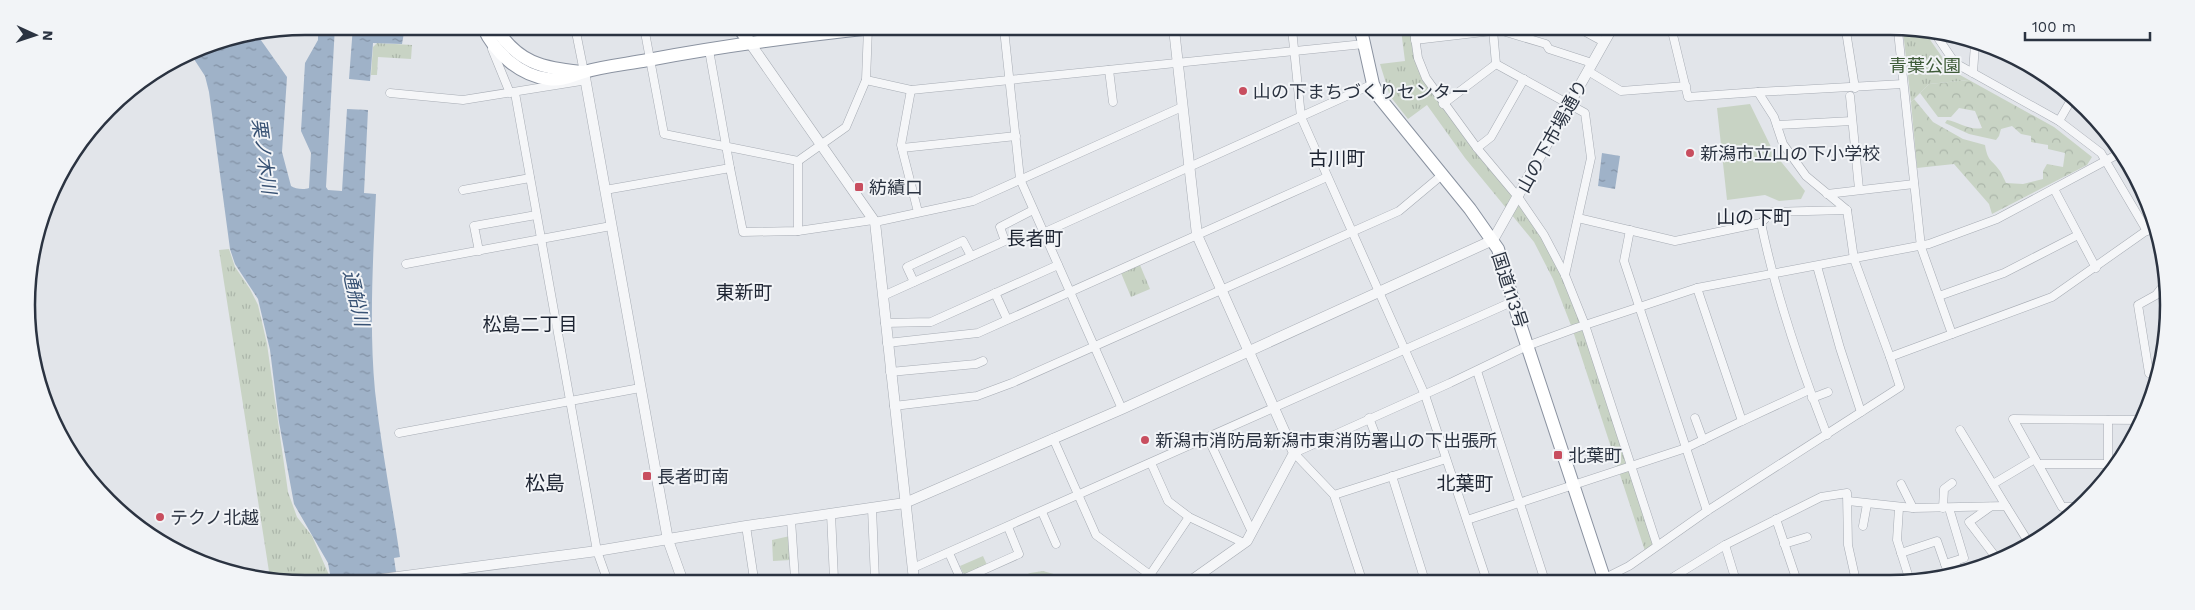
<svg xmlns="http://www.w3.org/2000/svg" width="2195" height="610" viewBox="0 0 2195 610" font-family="'Work Sans','Noto Sans JP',sans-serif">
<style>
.forest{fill:url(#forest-crowns)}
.park{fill:url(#park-tufts)}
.garden{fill:#c8d3c4}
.water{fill:url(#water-ripples)}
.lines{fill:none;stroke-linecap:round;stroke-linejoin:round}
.minor-casing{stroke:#a7acb4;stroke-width:9}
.tertiary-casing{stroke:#a7acb4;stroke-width:11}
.trunk-casing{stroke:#8a92a0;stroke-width:14}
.minor{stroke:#f5f6f8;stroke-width:8}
.tertiary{stroke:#f5f6f8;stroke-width:10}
.trunk{stroke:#fff;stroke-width:12}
.poi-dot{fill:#c84e5f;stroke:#f2f4f7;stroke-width:2}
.labels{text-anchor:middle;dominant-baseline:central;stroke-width:4;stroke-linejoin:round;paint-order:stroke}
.park-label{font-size:18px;fill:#3f5c39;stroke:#f2f4f7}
.poi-label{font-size:18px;fill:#2b3341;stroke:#f2f4f7;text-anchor:start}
.street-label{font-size:18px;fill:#2b3341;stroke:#f2f4f7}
.water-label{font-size:19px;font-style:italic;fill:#375173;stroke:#f2f4f7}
.neighbourhood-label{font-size:19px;fill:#1d2432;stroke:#f2f4f7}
.quarter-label{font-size:20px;fill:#1d2432;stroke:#f2f4f7}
.rim{fill:none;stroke:#2b3341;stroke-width:2.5}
</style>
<defs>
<pattern id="forest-crowns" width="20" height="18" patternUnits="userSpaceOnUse" patternTransform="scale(1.25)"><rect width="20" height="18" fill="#c8d3c4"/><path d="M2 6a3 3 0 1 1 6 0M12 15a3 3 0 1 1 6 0" fill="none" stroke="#acb6aa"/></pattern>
<pattern id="park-tufts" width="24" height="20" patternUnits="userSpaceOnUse" patternTransform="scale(1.25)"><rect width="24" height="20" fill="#c8d3c4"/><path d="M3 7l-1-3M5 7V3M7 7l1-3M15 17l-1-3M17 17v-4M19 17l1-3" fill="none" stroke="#acb6aa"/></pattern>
<pattern id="water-ripples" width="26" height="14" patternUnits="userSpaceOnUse" patternTransform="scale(1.25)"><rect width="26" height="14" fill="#9fb2c8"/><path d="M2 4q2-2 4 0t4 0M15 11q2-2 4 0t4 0" fill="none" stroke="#8291a4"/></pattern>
</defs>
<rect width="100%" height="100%" fill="#e2e5ea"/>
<path class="forest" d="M1969 80 2054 127 2092 157 2087 165 1992 214 1989 204 1954 164 1917 168 1911 102 1914 99 1933 122 1963 139 1985 145C1988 163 1992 159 2000 171 2002 174 2004 179 2006 183L2023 184 2043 179V171L2047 164 2063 167 2065 153 2048 149V145L2031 142V136L2021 134 2012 126 2001 129 1999 136 1996 140 1969 134 1945 123 1947 120C1959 122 1970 131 1982 128L1975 111 1959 108 1951 117H1938L1920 93 1929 84Z"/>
<g class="park">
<polygon points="1401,30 1414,30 1426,78 1518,197 1565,275 1657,545 1645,551 1572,328 1553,279 1534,242 1465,158 1427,105 1408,119 1390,96 1380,64 1405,61"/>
<polygon points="1903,31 1924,31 1951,70 1969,80 1929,84 1911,102"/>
<polygon points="377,43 412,45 411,59 378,57 377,75 371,75 373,47"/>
<polygon points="229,249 235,267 250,289 258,305 267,344 288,492 297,517 312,536 329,575 304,579 270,578 219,250"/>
<polygon points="1140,265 1150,289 1131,297 1121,273"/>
<polygon points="790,536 791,560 773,561 772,540"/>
<polygon points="983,556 987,565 966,574 963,573 960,566"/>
<polygon points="1043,571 1075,580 1014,580 1030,573"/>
</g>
<polygon class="garden" points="1750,104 1774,153 1805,191 1801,199 1779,201 1765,195 1727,200 1717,108"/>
<g class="water">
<path d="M318 26H335L326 187 328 190 342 191 347 109 368 110 364 193 376 194C373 258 369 328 375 391 381 447 392 502 400 557L394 558 397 579H331L328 563 294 504 279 422 270 350 258 299 235 264 230 249 209 92 205 76 190 53 199 47 258 36 287 77 282 152 291 186C295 189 304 190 309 188L311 153 301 131 305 63 318 40Z"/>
<polygon points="353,26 405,27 402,44 373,43 370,81 349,79"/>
<polygon points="1602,153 1620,156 1615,189 1598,186"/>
</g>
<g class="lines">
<g class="minor-casing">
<g id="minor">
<polyline points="644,27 664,134 798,161 846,127 866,80 868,28"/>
<polyline points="1004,29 1020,179 1122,409"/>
<polyline points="1292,29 1301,117 1425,395 1487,581"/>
<polyline points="1414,30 1418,58 1426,78 1477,148 1518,197 1544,235 1565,275 1585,325 1657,545"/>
<polyline points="1493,30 1496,64 1585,113 1591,158 1565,275"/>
<polyline points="1499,30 1546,44 1549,49 1592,63"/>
<polyline points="1582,30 1604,42"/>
<polyline points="1846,31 1855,88"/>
<polyline points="1898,31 1921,247 1952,334"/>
<polyline points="1934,32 1955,63 2059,121 2101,153 2147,231"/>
<polyline points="1415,40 1492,31"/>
<polyline points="492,49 510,93"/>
<polyline points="709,50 730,168"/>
<polyline points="1109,70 1113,102"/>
<polyline points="1588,71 1621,91 1686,86"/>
<polyline points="1973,73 1975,44"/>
<polyline points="866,80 911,90 1364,44"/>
<polyline points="911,90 901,145 918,212"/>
<polyline points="1758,92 1903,84"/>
<polyline points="390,93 463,100 581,81 584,72 575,27"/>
<polyline points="515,93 597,551 607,579"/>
<polyline points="1850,96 1859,189"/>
<polyline points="1443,104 1496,64"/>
<polyline points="2059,121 2071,100"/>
<polyline points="1777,125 1852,121"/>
<polyline points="902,148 1016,136"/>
<polyline points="1477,148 1491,137 1524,79"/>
<polyline points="2054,189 2096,268"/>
<polyline points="463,190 530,178"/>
<polyline points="605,190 730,168 743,232 798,231 873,220"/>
<polyline points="1827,194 1914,184"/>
<polyline points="1847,210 1854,259 1890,357"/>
<polyline points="1578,218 1675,241 1761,223 1772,212 1847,210 1806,176 1783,144 1774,117 1758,92 1688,97 1672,31"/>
<polyline points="875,222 973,201 1182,107"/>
<path d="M1761 223C1776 296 1800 366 1827 435"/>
<polyline points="1630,230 1624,261 1707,511"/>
<polyline points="798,231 798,161"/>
<polyline points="1043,233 1373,84"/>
<polyline points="479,251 474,226 536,215"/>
<polyline points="406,264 611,226"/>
<polyline points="1817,266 1840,348 1861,412"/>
<polyline points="914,282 907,267 963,241 971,256"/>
<polyline points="995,293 1007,319"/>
<polyline points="883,296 1005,241 1000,227 1033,210"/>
<polyline points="1939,296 2004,273 2078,235"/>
<polyline points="885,323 931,322 1058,265"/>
<polyline points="887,343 978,333 1327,177"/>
<polyline points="1477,371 1545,581"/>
<polyline points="890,372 976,364 983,361"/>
<polyline points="2159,373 2149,373 2138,305 2156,295 2163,286"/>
<polyline points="1812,398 1828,392"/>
<polyline points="894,406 977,396 1012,383 1399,211 1442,175"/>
<polyline points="1369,418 1376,436"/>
<polyline points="1695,418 1703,440"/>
<polyline points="1742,421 1809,390"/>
<polyline points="1960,430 2006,506"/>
<polyline points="399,433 640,388"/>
<polyline points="1053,438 1096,535 1150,575 1189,517"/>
<polyline points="1208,438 1252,532"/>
<polyline points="1151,463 1168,501 1189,517 1244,543"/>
<polyline points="2038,464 2115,464"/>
<polyline points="2108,464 2108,420"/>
<polyline points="1392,476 1425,581"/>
<polyline points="1901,484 1913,508"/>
<polyline points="1993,484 2035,459"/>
<polyline points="1334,495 1446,459"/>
<polyline points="1848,501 1913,508 2006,506 2029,543"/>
<polyline points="1990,507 1969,522 1998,560"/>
<polyline points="2080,507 2062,507 2013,419 2143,420"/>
<polyline points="872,508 875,580"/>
<polyline points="1899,508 1897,540 1910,581"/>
<polyline points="1943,508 1944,489 1952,483"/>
<polyline points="1042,512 1056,544"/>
<polyline points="831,514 834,579"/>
<polyline points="1776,519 1797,581"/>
<polyline points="791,520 795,579"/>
<polyline points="1467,520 1686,448 1742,421 1697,288"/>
<polyline points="746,526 754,579"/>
<polyline points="1863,526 1867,504"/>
<polyline points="1784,544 1807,537"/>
<polyline points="1725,545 1736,581"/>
<polyline points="949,553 961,580"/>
<polyline points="1901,553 1937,541 1945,564"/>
<polyline points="913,568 1514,301"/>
<polyline points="1948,569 1957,566 1959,572"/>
<polyline points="1949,575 1945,564 1964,558 1949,508"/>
<polyline points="961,580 1019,554 1008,527"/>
<polyline points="1362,580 1334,495 1294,453 1450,383 1527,346 1576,328 1697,288 1929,244 1997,219 2122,152"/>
<polyline points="1601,580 1629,566 1707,511 1900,387 1890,357 2052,297 2153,226"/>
<polyline points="1667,581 1725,545 1821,497 1847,493 1848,545 1856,581"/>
</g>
</g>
<g class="tertiary-casing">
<g id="tertiary">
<polyline points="1174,29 1197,235 1294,453 1247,541 1192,580"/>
<polyline points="750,43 875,222 914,580"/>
<polyline points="584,72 668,540 682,579"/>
<polyline points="382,579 597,551 746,526 905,503 1122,409 1493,240 1611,30"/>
</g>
</g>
<g class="trunk-casing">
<g id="trunk">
<path d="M483 27C495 53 519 75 548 79 562 81 571 76 584 72 605 66 627 64 648 60 722 46 797 36 872 28"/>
<path d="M495 27C519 64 541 67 581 72"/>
<polyline points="739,28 750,43"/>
<polyline points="1361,30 1373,84 1379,97 1470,209 1498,249 1520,324 1605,581"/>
</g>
</g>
<use href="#minor" class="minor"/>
<use href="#tertiary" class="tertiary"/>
<use href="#trunk" class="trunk"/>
</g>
<g class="poi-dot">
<circle cx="1243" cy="91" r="5"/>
<circle cx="1690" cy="153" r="5"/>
<rect x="854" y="182" width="10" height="10" rx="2.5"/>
<circle cx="1145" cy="440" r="5"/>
<rect x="1553" y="450" width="10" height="10" rx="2.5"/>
<rect x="642" y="471" width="10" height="10" rx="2.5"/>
<circle cx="160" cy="517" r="5"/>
</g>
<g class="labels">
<g class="park-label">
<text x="1925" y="65">青葉公園</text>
</g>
<g class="poi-label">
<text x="1253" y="91">山の下まちづくりセンター</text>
<text x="1700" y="153">新潟市立山の下小学校</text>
<text x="869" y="187">紡績口</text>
<text x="1155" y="440">新潟市消防局新潟市東消防署山の下出張所</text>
<text x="1568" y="455">北葉町</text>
<text x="657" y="476">長者町南</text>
<text x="170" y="517">テクノ北越</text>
</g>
<g class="street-label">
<text transform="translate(1552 136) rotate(-61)">山の下市場通り</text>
<text transform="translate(1510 290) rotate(72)">国道113号</text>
</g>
<g class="water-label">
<text transform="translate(264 156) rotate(82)">栗ノ木川</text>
<text transform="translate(356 298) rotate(77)">通船川</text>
</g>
<g class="neighbourhood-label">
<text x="1337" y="158">古川町</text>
<text x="1754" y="217">山の下町</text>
<text x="1035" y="238">長者町</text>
<text x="744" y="292">東新町</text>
<text x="530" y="324">松島二丁目</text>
<text x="1465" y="483">北葉町</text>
</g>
<g class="quarter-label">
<text x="545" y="483">松島</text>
</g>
</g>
<path d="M0 0H2195V610H0ZM305 35H1890A270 270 0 0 1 2160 305V305A270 270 0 0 1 1890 575H305A270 270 0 0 1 35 305V305A270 270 0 0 1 305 35Z" fill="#f2f4f7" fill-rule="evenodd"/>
<path class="rim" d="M305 35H1890A270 270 0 0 1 2160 305V305A270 270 0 0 1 1890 575H305A270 270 0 0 1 35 305V305A270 270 0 0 1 305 35Z"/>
<g transform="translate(35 35) rotate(93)" stroke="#f2f4f7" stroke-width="4" paint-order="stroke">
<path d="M0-4L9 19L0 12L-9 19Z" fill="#2b3341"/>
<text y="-8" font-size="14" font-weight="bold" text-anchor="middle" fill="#2b3341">N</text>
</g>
<path d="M2025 32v8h125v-8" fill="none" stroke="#2b3341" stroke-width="2.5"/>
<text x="2032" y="32" font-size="15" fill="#2b3341" stroke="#f2f4f7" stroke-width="4" paint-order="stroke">100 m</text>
</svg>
